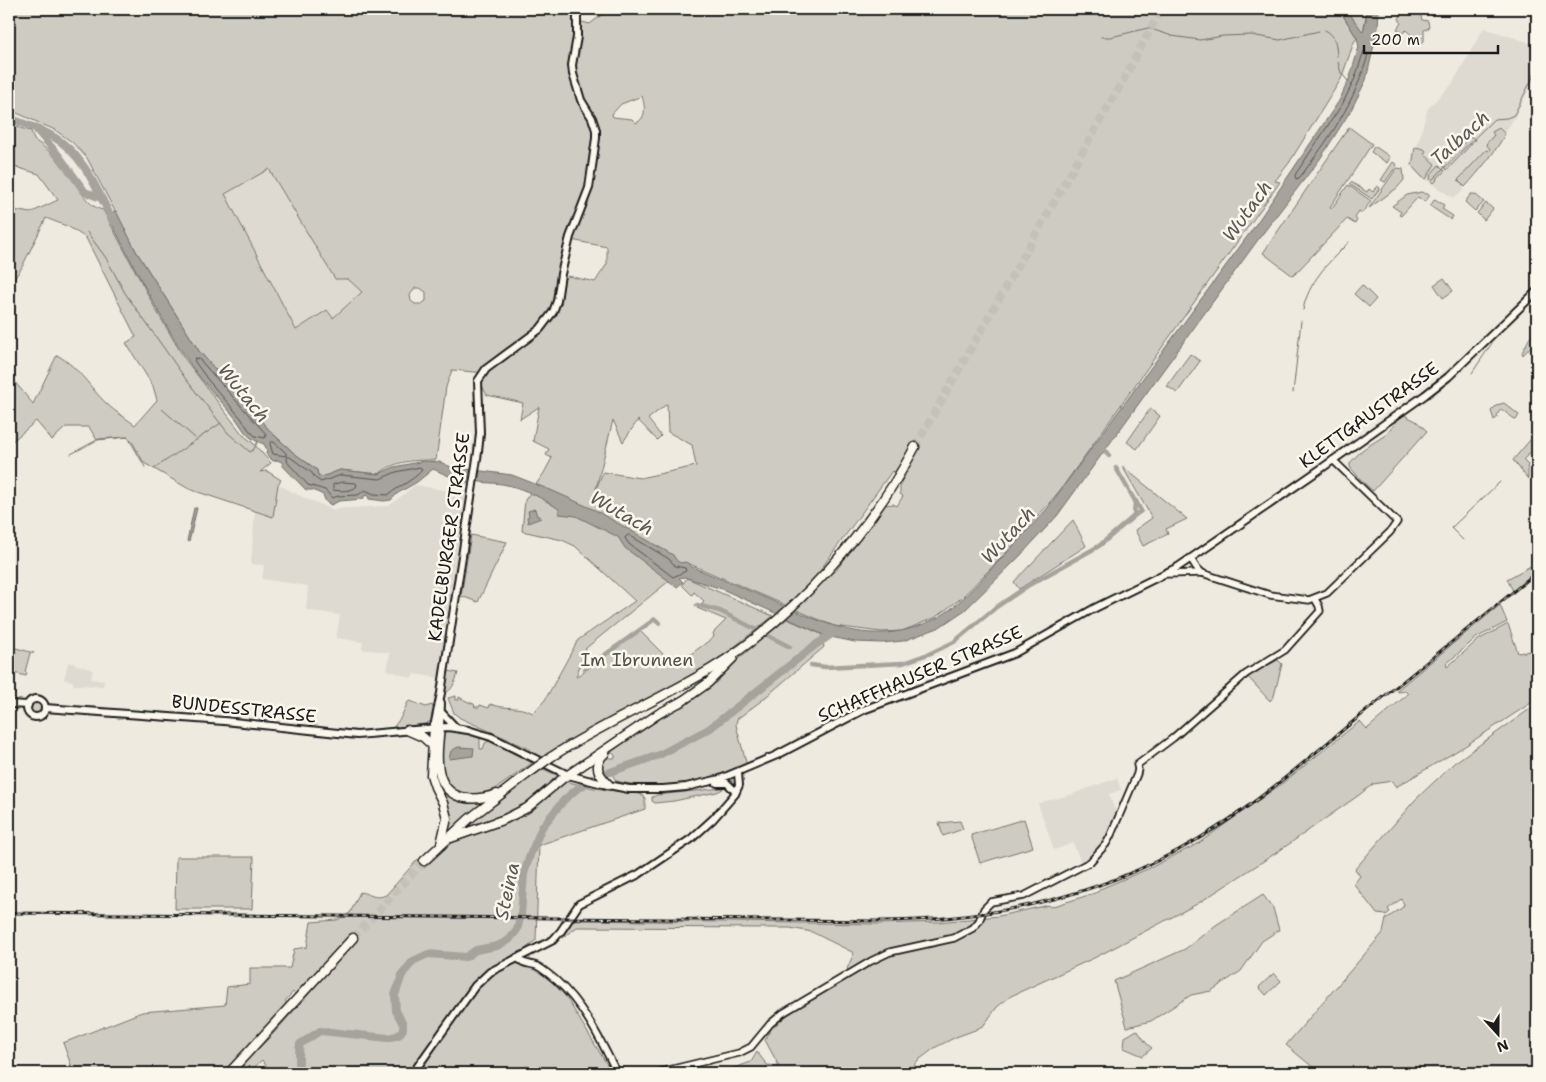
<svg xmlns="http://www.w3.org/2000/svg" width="1546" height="1082" viewBox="0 0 1546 1082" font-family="'Shantell Sans',sans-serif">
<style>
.built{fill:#dedad1}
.green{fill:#ceccc2;stroke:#75746f;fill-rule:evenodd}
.water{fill:#a6a39d;stroke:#6f6d69}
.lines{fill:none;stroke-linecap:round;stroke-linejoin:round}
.shore{stroke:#535250;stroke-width:1}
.stream{stroke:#6f6d69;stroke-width:1}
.canal{stroke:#a6a39d;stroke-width:4.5}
.river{stroke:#a6a39d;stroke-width:8}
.trunk-tunnel{stroke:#c4c1b8;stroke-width:8;stroke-dasharray:8 4;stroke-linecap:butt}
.tertiary-casing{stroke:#1c1c1c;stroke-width:9}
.secondary-casing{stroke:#1c1c1c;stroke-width:10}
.trunk-casing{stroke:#1c1c1c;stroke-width:11}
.tertiary{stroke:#fbf7ec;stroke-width:5.5}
.secondary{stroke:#fbf7ec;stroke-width:6}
.trunk{stroke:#fbf7ec;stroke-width:8}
.rail-casing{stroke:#1c1c1c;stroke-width:3}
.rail{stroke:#fbf7ec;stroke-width:1;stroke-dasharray:4;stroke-linecap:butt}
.trunk-bridge-casing{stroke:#1c1c1c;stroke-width:11;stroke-linecap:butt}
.trunk-bridge{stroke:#fbf7ec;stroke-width:8}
.labels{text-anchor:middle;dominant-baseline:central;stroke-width:5;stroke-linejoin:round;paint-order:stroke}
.street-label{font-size:18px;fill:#1c1c1c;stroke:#fbf7ec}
.park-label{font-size:18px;fill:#51514e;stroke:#fbf7ec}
.water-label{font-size:19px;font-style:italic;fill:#5a5956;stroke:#fbf7ec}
</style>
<rect width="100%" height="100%" fill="#eeeadf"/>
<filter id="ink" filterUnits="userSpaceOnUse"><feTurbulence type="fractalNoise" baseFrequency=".02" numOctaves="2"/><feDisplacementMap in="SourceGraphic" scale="10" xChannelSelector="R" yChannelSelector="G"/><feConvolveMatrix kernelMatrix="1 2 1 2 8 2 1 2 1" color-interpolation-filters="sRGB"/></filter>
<g filter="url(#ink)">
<g class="built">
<polygon points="1484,28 1537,45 1537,74 1502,140 1491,157 1462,191 1453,198 1422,177 1414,170 1412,163 1428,108 1452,84"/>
<polygon points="269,169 335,278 348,279 362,292 333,318 327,310 296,330 225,194"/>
<polygon points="278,484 298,495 332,509 389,506 415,485 467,494 439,678 414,674 412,678 387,670 390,653 362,649 363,642 336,638 340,615 306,610 308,586 262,579 264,565 251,564 255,511 273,517"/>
<polygon points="68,662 93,670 91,679 104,681 103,686 73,685 73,681 64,680"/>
<polygon points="1117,778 1121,790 1109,794 1117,816 1104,841 1081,863 1073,843 1054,850 1038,803 1070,795"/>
</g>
<g class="green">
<path d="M9 9H579L580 23 582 22 590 24 609 9H1339L1357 38 1354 42 1341 79 1289 163 1275 181 1280 182 1061 489 1011 548 959 600 934 618 902 631 881 632 834 626 690 564 586 648 576 677 640 631 672 663 671 666 676 665 714 637 713 633 726 620 697 608 704 601 694 592 692 595 682 585 687 578 773 616 734 647V648C674 692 604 718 541 758L529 751 530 749 460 718 454 713 448 698 456 696V700H459V697C466 701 468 702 474 704L475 707H479L480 705 489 708 490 704C506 710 518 705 533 713L545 700 578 640 635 601 575 546 562 540 522 531 525 500 544 473 552 458 546 455 549 449 533 441 539 407 520 419 523 403 487 395 481 384 486 373 452 370 446 387 436 460C416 460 395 460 379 474L340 470 322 477 318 475 317 470 294 453 272 433 240 400 199 351 136 251 87 158 72 142 55 130 17 113H9ZM642 96C645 106 647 118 636 123L632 119 613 117 612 114 621 104ZM269 169 335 279H348L362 292 333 318 327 310 296 330 225 194ZM566 239 607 247V264L595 282 568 276 554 290ZM415 288H420L426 292V301L421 304H415L411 301 410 295ZM667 404 668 432 692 445 696 466 640 478 603 472 596 489 613 420 623 442 638 420 657 440 661 436 648 419ZM892 471 905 475 900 484V494L903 496 897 506 893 504 885 505 835 572 821 569Z"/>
<polygon points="1346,9 1367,9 1363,33"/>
<polygon points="1400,9 1422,9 1423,11 1420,13 1422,20 1428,21 1429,28 1424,30 1424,41 1421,44 1406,30 1403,33 1397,29 1401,23 1399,18 1403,14"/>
<path d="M9 125 31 131 34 140C47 148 56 158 66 170 76 182 86 207 103 210L156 310 184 358 243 435 253 443 271 463 260 472 267 471 281 480 278 484 273 517 189 489 144 463 133 443 127 437 97 440 89 427H66L52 440 36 421 9 444V375L33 404 57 355C82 370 88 386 107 404 115 412 126 418 135 425L157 400 153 386 126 343 136 337 86 238 69 227 46 218 21 269 9 286V209L30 213 58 200 39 174 9 165Z"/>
<polygon points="1349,127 1372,144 1330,207 1332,208 1348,185 1371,201 1362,213 1359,211 1355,218 1357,220 1355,224 1347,219 1293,276 1263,253"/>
<path d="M1499 128 1505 134C1495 153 1480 170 1465 187L1458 180 1486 150 1488 151 1490 149 1486 144 1494 135 1492 132Z"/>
<polygon points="1471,136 1475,140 1447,170 1442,164"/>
<polygon points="1374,147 1376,147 1390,157 1387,163 1371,152"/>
<polygon points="1415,147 1424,149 1426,151 1424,154 1435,164 1426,179 1422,177 1412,166"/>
<polygon points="1393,162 1397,165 1385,182 1381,180"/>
<polygon points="1439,165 1445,171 1436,179 1437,180 1434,183 1430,179 1431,174"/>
<polygon points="1397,168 1403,169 1404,180 1397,188 1369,208"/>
<polygon points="1351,182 1367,192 1369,189 1373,192 1377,186 1380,188 1372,199 1349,184"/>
<polygon points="1421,192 1430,195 1425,202 1418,197 1401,216 1399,215 1401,212 1392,206 1407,195"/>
<polygon points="1471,194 1475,194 1484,202 1475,211 1465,202"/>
<polygon points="1435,199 1444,205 1442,209 1453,216 1451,220 1430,206"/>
<polygon points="1486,203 1493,209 1484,220 1477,213"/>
<polygon points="1444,278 1453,291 1443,298 1434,285"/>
<polygon points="1362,285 1376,299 1369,307 1354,294"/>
<polygon points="1537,329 1537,340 1523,355 1522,353 1530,337"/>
<polygon points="1190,354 1200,361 1177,393 1167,386"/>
<polygon points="1504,403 1519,415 1516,420 1501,409 1497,415 1498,417 1494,420 1491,411 1497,405"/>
<polygon points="1150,409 1160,416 1137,449 1127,442"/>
<polygon points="1404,415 1416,421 1427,431 1373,491 1362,481 1350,467 1350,463 1362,450 1387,434 1401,416"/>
<polygon points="1537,432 1537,449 1535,447 1523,460 1528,465 1527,468 1528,469 1528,479 1513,460"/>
<polygon points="1122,466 1187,519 1166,529 1168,534 1143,546 1135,530 1152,518"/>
<polygon points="1073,520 1086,546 1019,589 1014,582"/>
<polygon points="471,535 507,542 478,602 461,596"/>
<polygon points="1536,563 1537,569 1513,591 1507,579"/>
<polygon points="1500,605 1507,622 1476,638 1446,664 1447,667 1478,640 1508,624 1518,653 1537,650 1537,699 1465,746 1396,787 1392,781 1373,784 1359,795 1279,851 1197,904 1096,957 1011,996 997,1007 984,1025 975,1030 956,1037 936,1047 916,1062 914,1066 915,1073 720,1073 751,1062 757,1052 767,1065 779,1066 765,1040 773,1026 811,998 810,994 849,971 847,969 854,953 812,932 790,928 774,928 577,927 562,938 574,920 880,924 938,922 999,916 1049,905 1051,907 1098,892 1100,889 1150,868 1199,843 1284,782 1360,721 1367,729 1408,694 1405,691 1398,692 1397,690"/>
<path d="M787 619 821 634 824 647 761 701 737 719 736 725 747 766C707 781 659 792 616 781L612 774 605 777C600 770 601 765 605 758H615V755L611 752 612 750 699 694 733 663Z"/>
<polygon points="12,647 34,653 30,653 25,672 27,673 26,676 14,673 11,656 9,655"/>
<polygon points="1278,660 1282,664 1274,696 1270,701 1247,676"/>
<path d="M448 671 458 673C456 679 453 689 447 692L445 689Z"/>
<polygon points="410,701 426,707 432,705 434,710 432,721 424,724 393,728 401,717 408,702"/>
<circle cx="37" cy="708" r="7"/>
<polygon points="1537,704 1537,1073 1314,1073 1314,1068 1286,1045 1383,933 1386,919 1403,907 1404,904 1401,899 1388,909 1390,912 1386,915 1377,914 1354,884 1360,876 1355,869 1415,800 1454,763"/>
<polygon points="450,731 480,737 480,749 483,749 485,743 489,741 532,763 490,793 474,797 458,793 447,782 443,775 440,760 443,733"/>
<polygon points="436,761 447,790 483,802 447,833 434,776"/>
<polygon points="543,769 559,776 556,781 518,809 480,823 466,830 465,828 522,783"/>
<path d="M564 781 594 788 640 794 645 798V809L539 845 536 940 523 951 566 997 611 1071 607 1073H271L262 1060 248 1073H234L274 1033 356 941 350 935 296 995 293 992 285 1001 288 1005 223 1073H74L63 1043 142 1012 225 1005 227 987 250 984V968H290L294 949 307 947 311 922 337 920 350 913 360 892C371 894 375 900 386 895L418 859 424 868 454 841 492 826Z"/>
<polygon points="722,788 723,789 717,792 674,801 655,803 652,801 652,797 657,795"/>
<polygon points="1024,819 1033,847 980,863 971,835"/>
<polygon points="960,821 963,829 943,836 939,823"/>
<polygon points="176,857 254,857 252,909 175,909"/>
<polygon points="1263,895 1273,908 1279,930 1262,941 1241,971 1211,991 1191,995 1151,1021 1127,1027 1114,981 1185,949 1216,925"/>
<polygon points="1274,973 1281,981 1266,995 1259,987"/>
<polygon points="1137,1030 1147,1044 1152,1048 1143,1056 1124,1048 1125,1037"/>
</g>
<g class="water">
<path d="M1339 9H1346L1363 32 1366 20 1367 9H1379L1378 27 1366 80 1351 110 1320 159 1260 237 1057 516 1019 557 965 610 938 628 903 641 882 643 855 642 826 636 722 589 684 577 679 578 683 582 677 587 625 548 618 537 576 516 559 514V509C543 499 526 489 507 485 495 482 484 484 472 480L465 483 433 469 417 482 398 493 391 500 384 501 369 499 368 496 365 495 363 499 339 501 331 505 326 502 323 495 313 490H306L283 466 282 462 277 460 273 461 266 454 267 450 264 444C243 437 245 429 232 414 216 396 199 378 186 358 157 312 132 263 107 214L116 211 136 251 199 351 272 433 294 453 317 470 318 475 322 477 340 470 379 474 394 467 424 461 440 462 451 467 512 475 553 491 595 510 673 555C677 561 678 564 685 562L690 564V566C719 578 748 590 777 603 831 626 874 648 933 620 951 612 965 596 979 582 1002 558 1025 534 1046 510L1252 230 1339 101 1350 77 1359 47 1357 38Z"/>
<polygon points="194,508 197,508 189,542 187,541"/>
<polygon points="535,509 537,516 540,516 541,518 528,523 527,517 529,516 528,511"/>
<polygon points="458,747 474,748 473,756 449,759 451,751"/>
</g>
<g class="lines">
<g class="shore">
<path d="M1364 52 1368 54C1356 101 1328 141 1299 178L1296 179 1295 175 1343 103 1355 78Z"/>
<polygon points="195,358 199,359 266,434 265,438 255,436 249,430 241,418 208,380 195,362"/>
<polygon points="271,442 274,442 286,453 286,456 273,454 270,444"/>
<path d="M287 457H290L312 473 315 478 321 482 341 475 380 479 396 472 420 467 422 470C413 481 399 486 388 495L374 494 365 490 358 495 338 496 332 498 325 490 308 485 288 463Z"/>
<path d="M342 482 356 483 357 486C352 492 340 491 333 490V485Z"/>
<polygon points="629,535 669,559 675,566 685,568 686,571 673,577 629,544 625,538"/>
</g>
<g class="stream">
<path d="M1325 30C1336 35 1336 45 1337 56"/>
<polyline points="1101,37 1111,37 1148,28 1172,36 1200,40 1223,36 1251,35 1280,40 1319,31"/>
<polyline points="1338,62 1341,73 1348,81"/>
<polyline points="1432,180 1494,119 1507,118 1514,115 1537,69"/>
<polyline points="87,232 106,258 125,293 185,378 228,433 250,452 254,449 258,441"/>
<path d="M1303 310C1308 282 1329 262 1349 242"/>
<polyline points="1472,373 1492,343"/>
<polyline points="1293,393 1301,321"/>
<polyline points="162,409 195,438"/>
<polyline points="71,454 99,439 128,437 145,467"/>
<polyline points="155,468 221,423"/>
<polyline points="1463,540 1451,528 1500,482"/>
</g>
<g class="canal">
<polyline points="1103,447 1109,456"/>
<polyline points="1134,516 1141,511 1136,501"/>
<polyline points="697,605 720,611 790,647"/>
<polyline points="811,665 825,667 903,663 931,653 954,642 995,608 1029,585 1099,546 1134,516 1135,501 1116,468"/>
<polyline points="585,669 655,619 659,623"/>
</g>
<g class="river">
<path d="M9 120H14C27 125 42 129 54 137 84 155 97 190 113 221"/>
<polyline points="35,128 59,156 85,192 101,198"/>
<path d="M298 1073C300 1063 298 1054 300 1044L320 1031 388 1038 399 1035 403 1029V1024L396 1011 395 995 402 975 413 961 428 954 466 957 476 950 497 946 509 940 517 930 521 915 524 874 530 855 542 827 564 800 577 789 596 777 659 755 709 729 814 646 832 634"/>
</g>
<g class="trunk-tunnel">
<polyline points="915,447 1125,77 1161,9"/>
<polyline points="353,938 424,861"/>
</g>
<g class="tertiary-casing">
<g id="tertiary">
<polyline points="1191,559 1196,567 1202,573 1270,595 1309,600 1327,593 1390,532 1397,522 1333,460"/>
<polyline points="1167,574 1202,573"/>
<path d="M517 957C523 965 529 963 537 966 543 969 551 976 556 980 584 1005 601 1041 617 1073"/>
<polyline points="656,1073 739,1053 751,1047 770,1024 783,1013 871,961 890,952 954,938 973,928 979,921 984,909 991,902 1024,896 1090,862 1106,844 1110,837 1137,774 1138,769 1137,765 1173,738 1246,674 1285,650 1320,611 1319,606 1315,599"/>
</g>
</g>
<g class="secondary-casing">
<g id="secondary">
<circle cx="36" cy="708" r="9"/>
<polyline points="9,704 28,705"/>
<polyline points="45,708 224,721 357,735 448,727 468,730 491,737 568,775 603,784 629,789 663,789 686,787 720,779 777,755 863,710 1015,653 1093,609 1178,567 1322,468 1425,395 1448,377 1537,291"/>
<polyline points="441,712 456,728"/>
<polyline points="434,727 441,693 478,452 480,433 478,381 486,369 540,329 553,312 557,301 561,274 570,237 589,188 596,138 596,130 592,118 581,100 573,74 572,65 577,37 577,9"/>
<polyline points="440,727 441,703"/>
<polyline points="717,783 727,783 734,790"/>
<polyline points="413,1073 475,986 490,972 553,940 561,931 579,904 639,874 691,839 713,819 735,794 739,785 738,773"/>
</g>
</g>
<g class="trunk-casing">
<g id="trunk">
<polyline points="681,702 708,683 733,658"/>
<polyline points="434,727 431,775 435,787 443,803 447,818 441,844"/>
<path d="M440 727C439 738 437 750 438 762 440 799 467 804 497 794"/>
<polyline points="407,730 423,737 433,746"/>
<path d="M605 753C592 765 599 775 609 785"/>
<path d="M551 757C602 724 659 700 711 669 794 618 869 533 915 447"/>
<polyline points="448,839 505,819 527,808 562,779 658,714 684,700"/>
<polyline points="424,861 469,819 526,775"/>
<polyline points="229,1073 353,938"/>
</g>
</g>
<use href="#tertiary" class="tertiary"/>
<use href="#secondary" class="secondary"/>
<use href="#trunk" class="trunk"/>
<g class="rail-casing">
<path id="rail" d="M9 913 880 921C1001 920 1113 894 1216 828 1265 797 1310 757 1355 720 1416 671 1477 622 1537 572"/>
</g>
<use href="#rail" class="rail"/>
<g class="trunk-bridge-casing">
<polyline id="trunk-bridge" points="526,775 551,757"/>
</g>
<use href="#trunk-bridge" class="trunk-bridge"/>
</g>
</g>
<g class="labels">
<g class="street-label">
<text transform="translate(1369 415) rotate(-36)">KLETTGAUSTRASSE</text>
<text transform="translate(449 537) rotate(-82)">KADELBURGER STRASSE</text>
<text transform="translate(920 674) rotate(-23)">SCHAFFHAUSER STRASSE</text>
<text transform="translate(244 709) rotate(6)">BUNDESSTRASSE</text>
</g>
<g class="park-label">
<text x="637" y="660">Im Ibrunnen</text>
</g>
<g class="water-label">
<text transform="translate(1460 138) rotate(-42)">Talbach</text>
<text transform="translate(1247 211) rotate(-54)">Wutach</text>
<text transform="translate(244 393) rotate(51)">Wutach</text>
<text transform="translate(622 513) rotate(30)">Wutach</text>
<text transform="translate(1008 535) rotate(-47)">Wutach</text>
<text transform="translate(507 891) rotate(-78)">Steina</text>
</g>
</g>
<rect width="1546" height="1082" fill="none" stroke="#fbf7ec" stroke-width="30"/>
<rect x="15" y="15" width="1516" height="1052" fill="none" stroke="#1c1c1c" stroke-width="2" filter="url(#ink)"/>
<g transform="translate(1498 1034) rotate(159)" stroke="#fbf7ec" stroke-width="4" paint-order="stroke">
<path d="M0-4L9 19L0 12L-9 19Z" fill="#1c1c1c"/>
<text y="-8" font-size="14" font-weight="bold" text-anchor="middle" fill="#1c1c1c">N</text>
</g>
<path d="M1364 45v8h134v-8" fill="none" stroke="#1c1c1c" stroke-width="2.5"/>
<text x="1371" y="45" font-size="15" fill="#1c1c1c" stroke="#fbf7ec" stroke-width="4" paint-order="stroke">200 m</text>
</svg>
